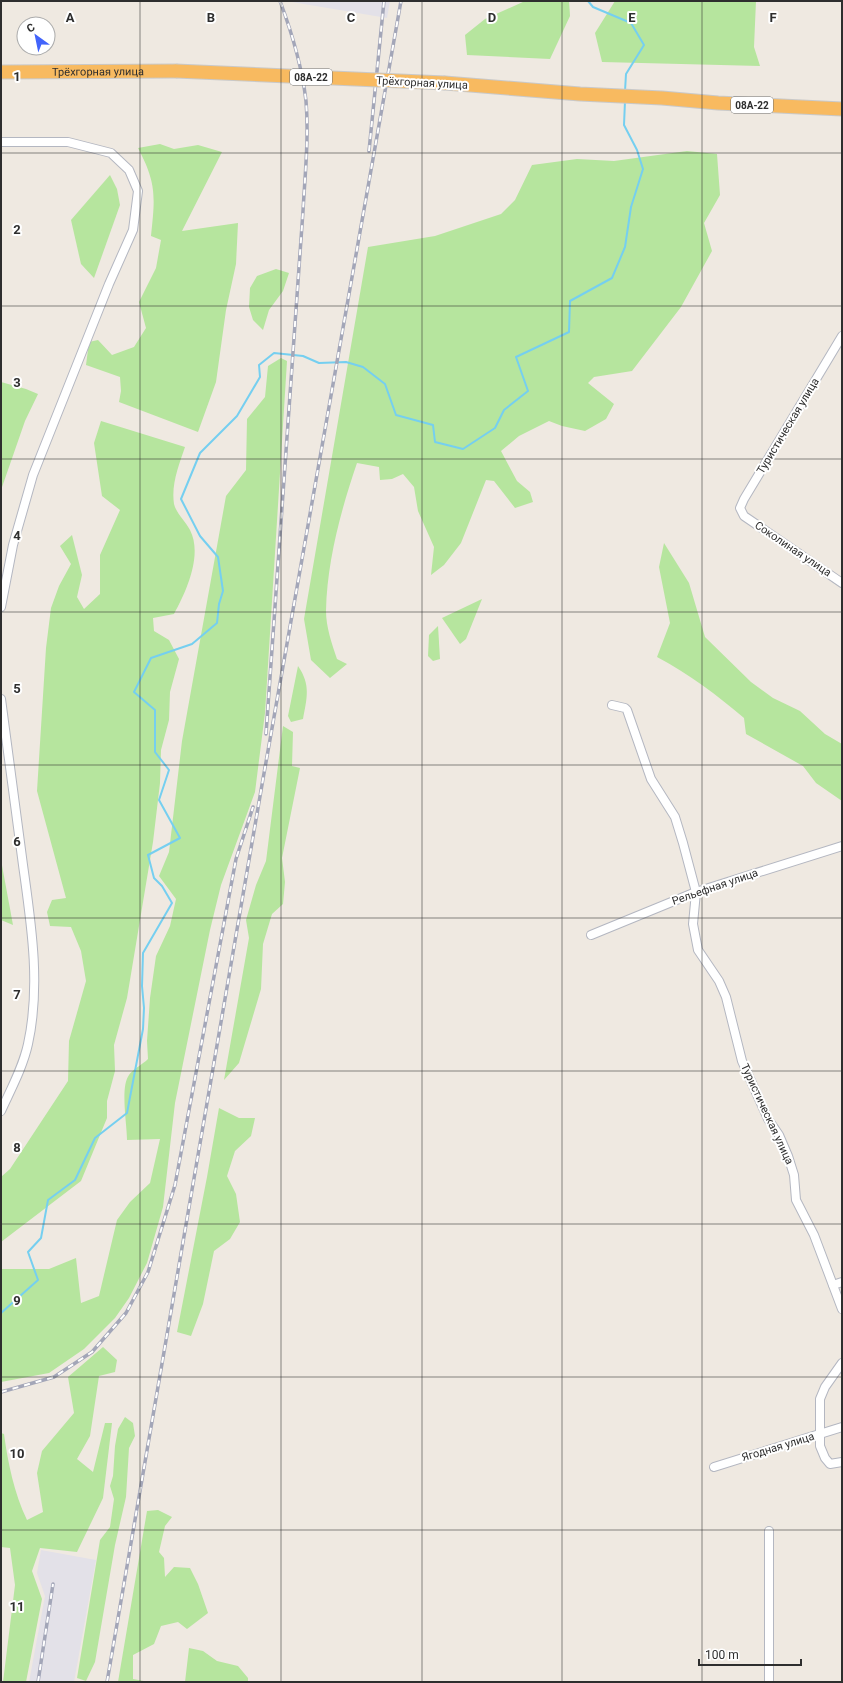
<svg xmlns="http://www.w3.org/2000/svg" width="843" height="1683" viewBox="0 0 843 1683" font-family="Roboto,sans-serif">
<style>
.industrial{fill:#e3e1e8}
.green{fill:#b6e59e}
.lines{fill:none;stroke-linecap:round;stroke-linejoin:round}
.stream{stroke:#75cff0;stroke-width:2}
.minor-casing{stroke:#b4b7c1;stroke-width:10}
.trunk-casing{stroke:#c9c9c9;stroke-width:15}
.minor{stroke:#fff;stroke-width:8}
.trunk{stroke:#f8ba60;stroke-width:13}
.rail-casing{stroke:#a3a6b8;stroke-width:3.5}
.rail{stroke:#fff;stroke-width:2;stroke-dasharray:6;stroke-linecap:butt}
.trunk-bridge-casing{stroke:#c9c9c9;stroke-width:15;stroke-linecap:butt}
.trunk-bridge{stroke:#f8ba60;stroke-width:13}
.grid{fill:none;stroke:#2e2e2e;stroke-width:1;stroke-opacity:0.55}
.labels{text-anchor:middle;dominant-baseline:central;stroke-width:4;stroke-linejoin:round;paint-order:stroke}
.shield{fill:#fff;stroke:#6d6d6d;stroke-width:1}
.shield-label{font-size:10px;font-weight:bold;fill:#2e2e2e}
.street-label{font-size:11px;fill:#2e2e2e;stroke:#fff}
.grid-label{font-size:13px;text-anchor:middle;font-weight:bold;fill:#2e2e2e;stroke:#fff;stroke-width:4;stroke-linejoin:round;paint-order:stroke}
</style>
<rect width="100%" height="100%" fill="#efe9e1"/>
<g class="industrial">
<polygon points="286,1 390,1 387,18"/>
<polygon points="41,1550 96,1560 74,1682 29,1682 45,1596 37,1573"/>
</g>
<g class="green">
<polygon points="525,1 569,1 570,16 550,59 467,55 465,35 485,19"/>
<polygon points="615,1 756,1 754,47 760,66 602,62 595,33"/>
<path d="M160 144 174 149 198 145 222 152 182 231 238 223 236 264 226 310 216 382 198 432 119 402 121 391 120 377 86 365 89 342 98 340 112 355 134 347 146 328 139 302 156 268 161 240 151 236C155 197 157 184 138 148Z"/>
<path d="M687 151 717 154 720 195 704 223 712 251 681 307 632 371 594 377 588 383 614 404 606 419 585 431 562 426 549 421 519 436 501 451 517 481 530 492 533 502 515 508 494 481 486 480 461 543 444 565 431 575 434 547 418 511 414 487 403 474 392 479 380 480 379 467 357 463C341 510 327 561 326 611 326 627 332 644 337 659L347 664 330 678 311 660 304 619 368 247 435 236 501 214 515 200 532 165 577 159 614 161Z"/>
<polygon points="110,175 117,189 120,205 94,278 81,264 71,220"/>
<polygon points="276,269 289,273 283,291 269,310 263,330 253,320 249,307 250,288 257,276"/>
<path d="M281 358 287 361 265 713 255 792 221 885 210 930 175 1103 163 1207 147 1263 129 1298 115 1318 84 1349 49 1373 1 1382V1269H49L76 1258 81 1303 99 1296 117 1220 130 1202 150 1183 160 1139 127 1140C127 1124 120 1087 129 1075 133 1069 143 1064 148 1059L147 1041 150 998 156 956 170 926 176 899 159 876 169 852 182 741 226 496 246 470 247 419 265 397 268 366Z"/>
<polygon points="1,382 26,389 38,394 25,421 1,490"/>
<path d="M101 421 185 447C179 465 171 484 174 504 176 513 186 522 190 530 203 555 186 592 174 614L153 618 154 631 169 640 179 659 170 692 169 720 161 750 160 783 153 842 127 998 114 1045 115 1071 107 1101V1118L81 1181 1 1242V1177L10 1169 68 1081 69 1041 86 981 81 951 71 927 50 926 47 912 52 900 66 898 37 791 46 648 51 608 59 586 71 564 60 546 72 535 82 575 77 597 84 609 100 594V555L120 510 102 496 94 443Z"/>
<path d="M664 543 689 583 705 637 751 682 773 698 800 711 825 734 842 744V801L816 783 803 766 746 734 744 718C717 695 689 674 657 657L670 623 659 567Z"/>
<polygon points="482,599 466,639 460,644 442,618"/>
<polygon points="438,626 440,659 433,661 428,656 429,635"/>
<path d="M298 666C311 685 307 698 303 719L291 722 288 716Z"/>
<polygon points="283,726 293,732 292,766 300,768 282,858 285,882 283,904 272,914 263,944 261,989 239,1063 224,1080 249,938 246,920 256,885 266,861"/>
<polygon points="1,860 13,925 1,920"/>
<polygon points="219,1108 239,1118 255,1118 251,1136 235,1151 227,1176 236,1194 240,1222 230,1239 214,1251 203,1304 191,1336 177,1332 207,1177"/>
<path d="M103 1347 117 1360 115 1372 99 1376 90 1436 77 1459 93 1472 105 1423H112L103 1498 77 1552 40 1548 32 1571 42 1599 26 1682H3L15 1585 10 1548 1 1547V1433L4 1434C8 1463 14 1493 27 1520L43 1512 37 1473 42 1451 74 1413 68 1377Z"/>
<polygon points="125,1417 133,1423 135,1436 129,1448 126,1497 115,1545 95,1662 86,1681 77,1678 100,1540 110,1527 114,1499 110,1486 113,1476 115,1446 118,1429"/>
<polygon points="158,1510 172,1517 165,1526 159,1552 164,1558 165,1577 174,1567 190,1568 198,1584 208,1613 187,1629 178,1622 161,1626 154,1644 133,1655 133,1679 149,1682 118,1682 147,1511"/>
<polygon points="189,1648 203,1651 217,1661 238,1666 248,1678 248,1682 185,1682"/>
</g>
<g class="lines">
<g class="stream">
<polyline points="588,1 593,7 631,23 644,45 626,74 625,91"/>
<polyline points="1,1313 38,1280 28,1252 41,1238 48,1200 75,1180 95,1138 127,1113 143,1029 144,1008 142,986 143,953 172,903 162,886 154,878 148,855 180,838 159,800 169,770 155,752 155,710 134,692 151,658 192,644 217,623 219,604 223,591 218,557 200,536 181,499 200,453 237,416 260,377 259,365 274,353 303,356 319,363 346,362 363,367 385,384 396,415 433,425 435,442 463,449 495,428 504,410 528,391 516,357 569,332 570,301 612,278 625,247 631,207 643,169 637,150 624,125 625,101"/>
</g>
<g class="minor-casing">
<g id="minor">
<polyline points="1,142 68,142 111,153 129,170 138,191 133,230 109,284 33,475 13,545 1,607"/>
<polyline points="842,336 744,499 740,508 744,516 842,583"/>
<path d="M1 699C8 755 16 810 23 865 31 923 41 985 28 1044 23 1067 11 1089 1 1111"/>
<polyline points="612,705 625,708 627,710 651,779 675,817 683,843 696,892 693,924 698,950 719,981 726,997 742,1061 768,1119 779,1135 788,1156 794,1175 796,1200 814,1235 842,1309"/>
<polyline points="591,935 696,892 842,846"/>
<polyline points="833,1285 842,1282"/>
<polyline points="842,1363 825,1387 820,1399 820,1446 825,1458 830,1464 842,1462"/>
<polyline points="714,1467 842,1427"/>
<polyline points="769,1531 769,1682"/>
</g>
</g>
<g class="trunk-casing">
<g id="trunk">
<path id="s1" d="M1 72 176 71"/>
<polyline points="445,83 580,94 662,98 718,103 842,109"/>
</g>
</g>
<use href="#minor" class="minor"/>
<use href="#trunk" class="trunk"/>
<g class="rail-casing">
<g id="rail">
<polyline points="369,151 384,1"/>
<path d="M266 734 303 211C305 175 309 137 306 101 302 67 292 33 280 1"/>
<polyline points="1,1392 54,1377 92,1352 126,1313 148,1272 175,1185 236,859 253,807"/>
<polyline points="38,1682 53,1584"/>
<polyline points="107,1682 263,779 401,1"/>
</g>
</g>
<use href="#rail" class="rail"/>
<g class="trunk-bridge-casing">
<polyline id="trunk-bridge" points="176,71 445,83"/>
</g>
<use href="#trunk-bridge" class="trunk-bridge"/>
</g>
<path class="grid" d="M140 1V1682M281 1V1682M422 1V1682M562 1V1682M702 1V1682M1 153H842M1 306H842M1 459H842M1 612H842M1 765H842M1 918H842M1 1071H842M1 1224H842M1 1377H842M1 1530H842"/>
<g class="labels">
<g class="shield">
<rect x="290" y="69" width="42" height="16" rx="3"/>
<rect x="731" y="97" width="42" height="16" rx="3"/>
</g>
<g class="shield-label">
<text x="311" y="77">08А-22</text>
<text x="752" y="105">08А-22</text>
</g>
<g class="street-label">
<text stroke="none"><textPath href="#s1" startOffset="97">Трёхгорная улица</textPath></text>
<text transform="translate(422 83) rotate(3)">Трёхгорная улица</text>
<text transform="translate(788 426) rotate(-59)">Туристическая улица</text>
<text transform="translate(793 549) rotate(34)">Соколиная улица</text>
<text transform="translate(715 887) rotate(-19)">Рельефная улица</text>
<text transform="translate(767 1114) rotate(65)">Туристическая улица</text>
<text transform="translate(778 1447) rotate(-17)">Ягодная улица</text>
</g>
</g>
<g class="grid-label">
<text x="70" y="22">A</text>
<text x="211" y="22">B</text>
<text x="351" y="22">C</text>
<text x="492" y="22">D</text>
<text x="632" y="22">E</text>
<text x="773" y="22">F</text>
<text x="17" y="81">1</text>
<text x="17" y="234">2</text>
<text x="17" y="387">3</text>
<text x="17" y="540">4</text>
<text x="17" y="693">5</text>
<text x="17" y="846">6</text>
<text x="17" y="999">7</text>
<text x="17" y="1152">8</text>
<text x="17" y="1305">9</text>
<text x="17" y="1458">10</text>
<text x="17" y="1611">11</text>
</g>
<rect width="843" height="1683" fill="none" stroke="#2e2e2e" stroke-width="4"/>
<g transform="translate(36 36) rotate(327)"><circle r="19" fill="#ffffff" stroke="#ababab"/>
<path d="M0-3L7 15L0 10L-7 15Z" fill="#4264fb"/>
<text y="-6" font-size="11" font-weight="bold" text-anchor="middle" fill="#2e2e2e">С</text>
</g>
<path d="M699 1659v6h102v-6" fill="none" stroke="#2e2e2e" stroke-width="2"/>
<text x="705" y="1659" font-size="12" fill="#2e2e2e" stroke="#ffffff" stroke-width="3" paint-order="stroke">100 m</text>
</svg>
